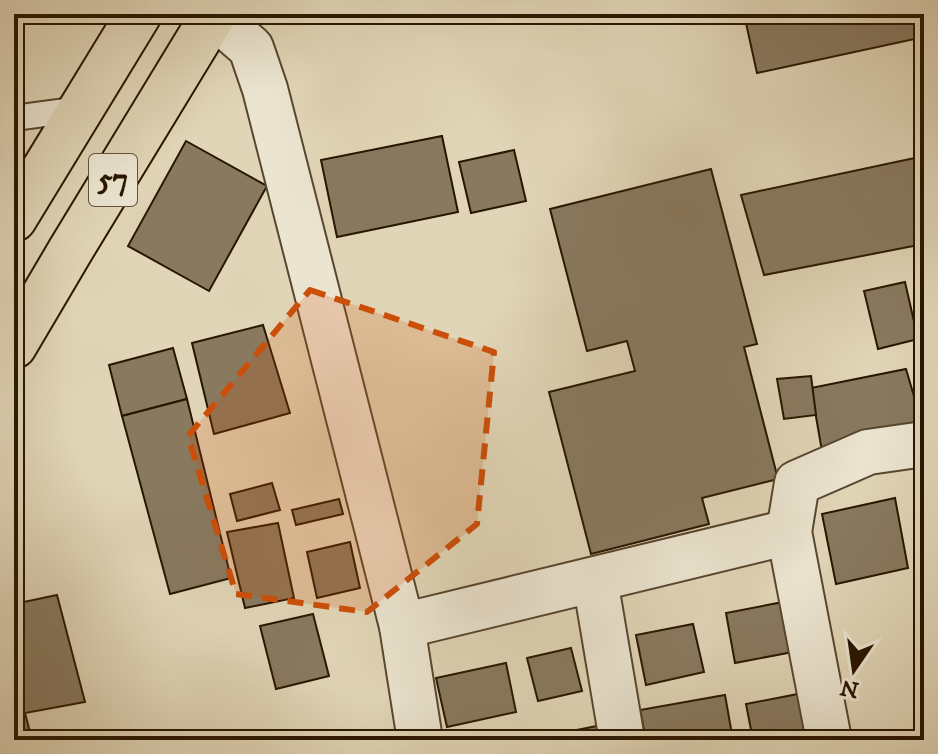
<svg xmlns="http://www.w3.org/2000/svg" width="938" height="754" viewBox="0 0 938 754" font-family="'IM FELL DW Pica',serif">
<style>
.building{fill:#88795f;stroke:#291600;stroke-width:2}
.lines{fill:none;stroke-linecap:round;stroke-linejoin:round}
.service-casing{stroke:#57462e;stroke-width:28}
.minor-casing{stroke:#57462e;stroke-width:48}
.trunk-casing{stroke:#291600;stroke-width:48}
.service{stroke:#ebe4d0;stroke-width:24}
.minor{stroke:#ebe4d0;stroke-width:44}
.trunk{stroke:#e0d5b6;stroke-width:44}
.marked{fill:#cb4f0a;fill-opacity:0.2;stroke:#cb4f0a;stroke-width:6;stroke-dasharray:16 10;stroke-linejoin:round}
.labels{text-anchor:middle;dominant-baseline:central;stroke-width:6;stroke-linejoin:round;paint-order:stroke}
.shield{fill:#ebe4d0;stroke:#63543e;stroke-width:2}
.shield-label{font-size:30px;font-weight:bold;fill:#291600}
</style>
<rect width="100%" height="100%" fill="#e0d5b6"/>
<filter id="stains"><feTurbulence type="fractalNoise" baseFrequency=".0025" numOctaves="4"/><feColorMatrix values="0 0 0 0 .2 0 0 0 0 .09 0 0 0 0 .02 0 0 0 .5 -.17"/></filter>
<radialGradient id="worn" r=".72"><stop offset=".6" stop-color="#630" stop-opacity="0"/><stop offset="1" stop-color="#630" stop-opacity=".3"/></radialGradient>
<g class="building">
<polygon points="421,14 455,14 423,21"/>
<polygon points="744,14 920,14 924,27 924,37 757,73"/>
<polygon points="442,136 458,212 337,237 321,160"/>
<polygon points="186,141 267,186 209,291 128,246"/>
<polygon points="514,150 526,201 471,213 459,162"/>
<polygon points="924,156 924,244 764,275 741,195"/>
<polygon points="711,169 757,344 744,347 778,479 702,498 709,524 591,554 549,392 635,371 627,341 587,351 550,209"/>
<polygon points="905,282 918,339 878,349 864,291"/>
<polygon points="263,325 290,413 214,434 192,343"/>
<polygon points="173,348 187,399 122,416 109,365"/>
<polygon points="906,369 923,427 823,457 811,388"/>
<polygon points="811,376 816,415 784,419 777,379"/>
<polygon points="187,399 231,578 170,594 122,416"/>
<polygon points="272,483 280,510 237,521 230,494"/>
<polygon points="895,498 908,568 836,584 822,514"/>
<polygon points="339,499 343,514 296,525 292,510"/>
<polygon points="924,513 924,575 914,515"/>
<polygon points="278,523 294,598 245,608 227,532"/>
<polygon points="350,542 360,588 317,598 307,552"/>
<polygon points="57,595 85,702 25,713 31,736 14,739 14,604"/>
<polygon points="783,602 793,652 735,663 726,613"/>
<polygon points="313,614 329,676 276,689 260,626"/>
<polygon points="693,624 704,672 646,685 636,635"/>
<polygon points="571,648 582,691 538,701 527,658"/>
<polygon points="506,663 516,712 447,727 436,678"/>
<polygon points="803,693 813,740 753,740 746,704"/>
<polygon points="725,695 733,740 646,740 640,710"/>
<polygon points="602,725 604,740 552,740 551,735"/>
</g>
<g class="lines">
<g class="service-casing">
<polyline id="service" points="14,118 81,109"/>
</g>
<g class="minor-casing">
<g id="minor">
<polyline points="213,15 251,48 265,89 402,626 420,740"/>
<polyline points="595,580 622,740"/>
<polyline points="402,626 789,532"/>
<polyline points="829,740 789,532 797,483 868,452 924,444"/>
</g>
</g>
<g class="trunk-casing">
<g id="trunk">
<polyline points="14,219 139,14"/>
<polyline points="14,346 70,251 214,14"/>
</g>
</g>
<use href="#service" class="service"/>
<use href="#minor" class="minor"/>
<use href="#trunk" class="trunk"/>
</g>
<path class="marked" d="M310 290 494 352 477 524 367 612 236 594 188 436Z"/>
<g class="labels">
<rect class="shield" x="89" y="154" width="48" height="52" rx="6"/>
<g class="shield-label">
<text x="113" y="180">57</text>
</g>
</g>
<rect width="938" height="754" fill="none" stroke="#e0d5b6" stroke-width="48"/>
<rect x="16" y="16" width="906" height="722" fill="none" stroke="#291600" stroke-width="4"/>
<rect x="24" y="24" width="890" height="706" fill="none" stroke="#291600" stroke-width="2"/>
<g transform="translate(854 670) rotate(193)" stroke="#ebe4d0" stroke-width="6" paint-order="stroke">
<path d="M0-6L14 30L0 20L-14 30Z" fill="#291600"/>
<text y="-12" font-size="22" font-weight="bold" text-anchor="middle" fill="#291600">N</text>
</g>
<rect width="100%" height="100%" filter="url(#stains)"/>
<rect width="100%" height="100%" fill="url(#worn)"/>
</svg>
